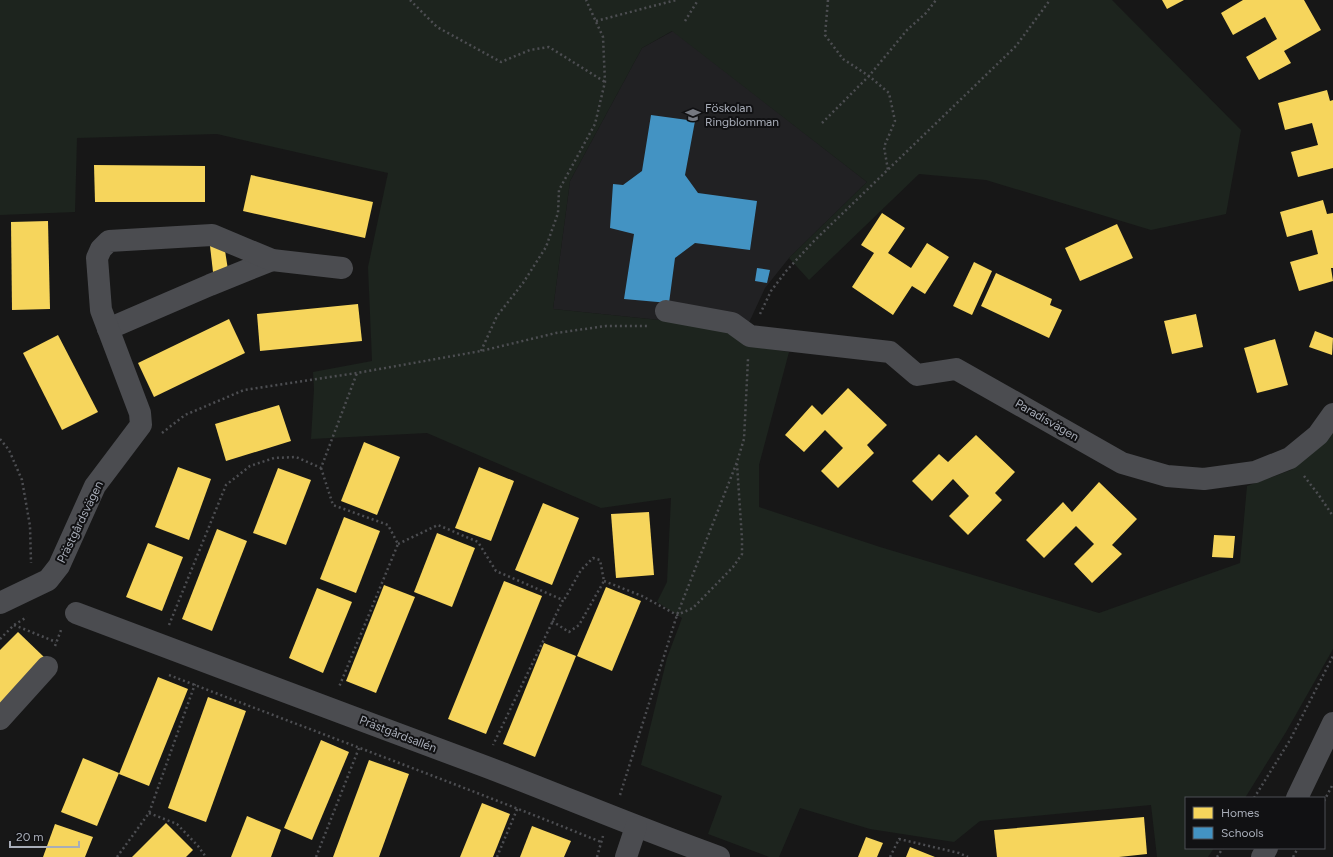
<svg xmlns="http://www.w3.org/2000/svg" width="1333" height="857" viewBox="0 0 1333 857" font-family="Figtree,sans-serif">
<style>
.built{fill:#212123}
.green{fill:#1d241e}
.homes{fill:#f6d55c}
.schools{fill:#4393c3}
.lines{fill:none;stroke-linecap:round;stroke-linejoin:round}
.path{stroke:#4d4e52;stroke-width:2.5;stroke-dasharray:2 3;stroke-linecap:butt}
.minor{stroke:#4b4c50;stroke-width:22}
.labels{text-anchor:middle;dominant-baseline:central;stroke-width:4;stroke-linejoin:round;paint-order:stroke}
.poi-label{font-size:12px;fill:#a8adb8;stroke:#111113;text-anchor:start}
.street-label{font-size:12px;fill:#a8adb8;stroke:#111113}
</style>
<rect width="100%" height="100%" fill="#171717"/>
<polygon class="built" points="673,31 867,182 789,258 765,288 746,329 553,309 570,181 642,48"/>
<polygon class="green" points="0,0 1112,0 1241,130 1226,214 1151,230 986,180 919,174 809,280 789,258 867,182 672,31 642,48 570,181 553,309 746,329 744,345 789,352 759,465 759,507 880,547 1099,613 1240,563 1247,486 1291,470 1323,444 1333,430 1333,649 1286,732 1245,798 1186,798 1186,848 1214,848 1208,857 1157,857 1151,805 980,821 954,842 870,829 800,808 779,857 769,857 708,834 722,796 641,765 667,658 682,618 657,602 667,582 671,498 601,508 427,433 311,439 314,389 313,372 372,361 368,267 388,173 217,134 77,138 75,212 0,215"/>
<g class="homes">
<polygon points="1162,0 1184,0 1167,9"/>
<polygon points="1243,0 1304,0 1321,30 1284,51 1291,63 1259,80 1246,57 1277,39 1265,17 1233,35 1221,13"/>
<polygon points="1327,90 1330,101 1333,100 1333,168 1298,177 1291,152 1318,145 1312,123 1285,130 1278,103"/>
<polygon points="94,165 205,166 205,202 95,202"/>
<polygon points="251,175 373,202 365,238 243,211"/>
<polygon points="1323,200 1327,214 1333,213 1333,268 1331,268 1333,281 1299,291 1290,262 1318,254 1312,230 1287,237 1280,212"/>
<polygon points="882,213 905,228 888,253 911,268 927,243 949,257 925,294 912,286 893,315 852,287 874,253 861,245"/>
<polygon points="48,221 50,309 12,310 11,222"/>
<polygon points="1117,224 1133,258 1080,281 1065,248"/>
<polygon points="224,244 228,270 213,272 210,246"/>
<polygon points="974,262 992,271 972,315 953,306"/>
<polygon points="996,273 1052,299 1050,305 1062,310 1049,338 981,306"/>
<polygon points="358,304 362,341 260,351 257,314"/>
<polygon points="1196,314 1203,347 1172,354 1164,321"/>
<polygon points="229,319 245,353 154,397 138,363"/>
<polygon points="1315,331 1333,338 1332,355 1309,347"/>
<polygon points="58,335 98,412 62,430 23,353"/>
<polygon points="1275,339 1288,385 1257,393 1244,348"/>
<polygon points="848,388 887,425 867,445 874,453 838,488 821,471 843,448 825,430 804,452 785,435 812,405 822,415"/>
<polygon points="279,405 291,441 226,461 215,424"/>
<polygon points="976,435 1015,472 995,493 1002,500 968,535 949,516 969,496 953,479 932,501 912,481 939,454 948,462"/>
<polygon points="364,442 400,457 377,515 341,501"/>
<polygon points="178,467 211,479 189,540 155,527"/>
<polygon points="479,467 514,481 491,541 455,528"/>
<polygon points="278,468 311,480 286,545 253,533"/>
<polygon points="1099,482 1137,519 1112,545 1122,554 1092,583 1074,564 1094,544 1076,526 1044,558 1026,540 1063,502 1072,512"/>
<polygon points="543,503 579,518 552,585 515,570"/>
<polygon points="649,512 654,575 616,578 611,514"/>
<polygon points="344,517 380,531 356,593 320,579"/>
<polygon points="217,529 247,541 212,631 182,619"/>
<polygon points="437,533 475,548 452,607 414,592"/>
<polygon points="1214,535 1235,536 1233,558 1212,557"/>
<polygon points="148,543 183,557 162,611 126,597"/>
<polygon points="504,581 542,596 486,734 448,719"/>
<polygon points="384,585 415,597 376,693 346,681"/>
<polygon points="606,587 641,601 612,671 577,656"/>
<polygon points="317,588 352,602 323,673 289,658"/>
<polygon points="18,632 45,658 0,705 0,650"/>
<polygon points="544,643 576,656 535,757 503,744"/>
<polygon points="158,677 188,689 149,786 119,774"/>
<polygon points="208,697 246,711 206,822 168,808"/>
<polygon points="321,740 349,752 312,840 284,828"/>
<polygon points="83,758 119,773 97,826 61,812"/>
<polygon points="369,760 409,774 379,857 333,857"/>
<polygon points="482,803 510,814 493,857 460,857"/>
<polygon points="247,816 281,830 271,857 231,857"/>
<polygon points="1144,817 1147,854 1119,857 997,857 994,830"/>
<polygon points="166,823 193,850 186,857 132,857"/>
<polygon points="55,824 93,837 85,857 43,857"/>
<polygon points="532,826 571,841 564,857 520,857"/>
<polygon points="866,837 883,843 877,857 858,857"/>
<polygon points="910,847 935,857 906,857"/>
</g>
<g class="schools">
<polygon points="651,115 695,121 685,175 698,193 757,201 750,250 695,243 675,258 669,303 624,299 634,234 610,228 613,184 623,185 642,171"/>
<polygon points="757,268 770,270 767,283 755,281"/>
</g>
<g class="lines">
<g class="path">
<polyline points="410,0 437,27 501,62 530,50 549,47 605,82"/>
<polyline points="828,0 825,35 843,59 869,76 889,93 895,121 884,147 888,170"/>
<polyline points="596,21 676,0"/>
<polyline points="685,21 698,0"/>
<polyline points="822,123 869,76 907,30 926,13 936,0"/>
<polyline points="760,314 771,291 787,270 814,241 1016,46 1050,0"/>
<polyline points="481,351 497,316 523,283 546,247 558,213 559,190 595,124 605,82 603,37 586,0"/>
<polyline points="162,433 185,415 244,390 357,373 481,351 556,333 606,326 648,326"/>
<polyline points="0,439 9,450 22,480 30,526 31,563"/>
<polyline points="321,468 333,505 388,525 398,544 339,687"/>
<polyline points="1304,476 1318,494 1333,516"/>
<polyline points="398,544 438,525 478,542 496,571 563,600 493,745"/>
<polyline points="604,581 642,596 677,615 693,608 733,567 742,554 742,539 737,464"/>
<polyline points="552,621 569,632 579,625 604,581 600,560 593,558 581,570 564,600"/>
<polyline points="14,625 56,642"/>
<polyline points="169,625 226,485 250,466 274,458 296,457 321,468 357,373"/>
<polyline points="0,639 14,625 27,617"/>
<polyline points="55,646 61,630"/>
<path d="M169 675C313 731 458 784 601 842"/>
<polyline points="620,795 677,615 737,462 744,439 748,359"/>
<polyline points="1254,798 1290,740 1333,656"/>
<polyline points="1324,801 1333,784"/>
<polyline points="149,813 177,824 198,846 206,857"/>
<polyline points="117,857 149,813 195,684"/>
<polyline points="316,857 359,748"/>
<polyline points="497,857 518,807"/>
<polyline points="597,857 603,836"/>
<polyline points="890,857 899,839 959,853 968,857"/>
<polyline points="1217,857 1223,848"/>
<polyline points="1293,857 1298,848"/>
</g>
<g class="minor">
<polyline points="666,311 732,323 750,336 890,352 917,375 956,369 1122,463 1167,476 1204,479 1255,472 1290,458 1318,435 1333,414"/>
<polyline points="108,329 210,285 272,260"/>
<polyline points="0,603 48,580 59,566 95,486 141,425 140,413 101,310 97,258 101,249 109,241 212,235 272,260 342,268"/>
<path d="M76 613C212 665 348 715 484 766 563 796 640 829 719 857"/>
<polyline points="0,719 47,667"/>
<polyline points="1297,798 1333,723"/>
<polyline points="626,857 636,827"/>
<polyline points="1262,857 1267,848"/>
</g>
</g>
<defs>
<g id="school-bare" transform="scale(1.2)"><path d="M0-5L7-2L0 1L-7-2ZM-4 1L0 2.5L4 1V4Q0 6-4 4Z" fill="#757880" stroke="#111113" stroke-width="2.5" paint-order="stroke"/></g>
</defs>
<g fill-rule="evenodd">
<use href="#school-bare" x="693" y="115"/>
</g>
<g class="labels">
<g class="poi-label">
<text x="705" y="108">Föskolan<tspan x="705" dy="14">Ringblomman</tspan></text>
</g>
<g class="street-label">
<text transform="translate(1047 420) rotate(30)">Paradisvägen</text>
<text transform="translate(80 522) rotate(-64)">Prästgårdsvägen</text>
<text transform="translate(398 734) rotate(21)">Prästgårdsallén</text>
</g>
</g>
<rect x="1185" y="797" width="140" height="52" fill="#111113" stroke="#4d4f55"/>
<rect x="1193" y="807" width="20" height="12" fill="#f6d55c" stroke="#4d4f55"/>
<text x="1221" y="817" font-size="12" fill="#a8adb8">Homes</text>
<rect x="1193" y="827" width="20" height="12" fill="#4393c3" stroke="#4d4f55"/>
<text x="1221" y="837" font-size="12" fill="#a8adb8">Schools</text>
<path d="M10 841v6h69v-6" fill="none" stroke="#a8adb8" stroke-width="2"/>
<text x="16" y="841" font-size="12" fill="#a8adb8" stroke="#111113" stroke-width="3" paint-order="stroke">20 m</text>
</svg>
